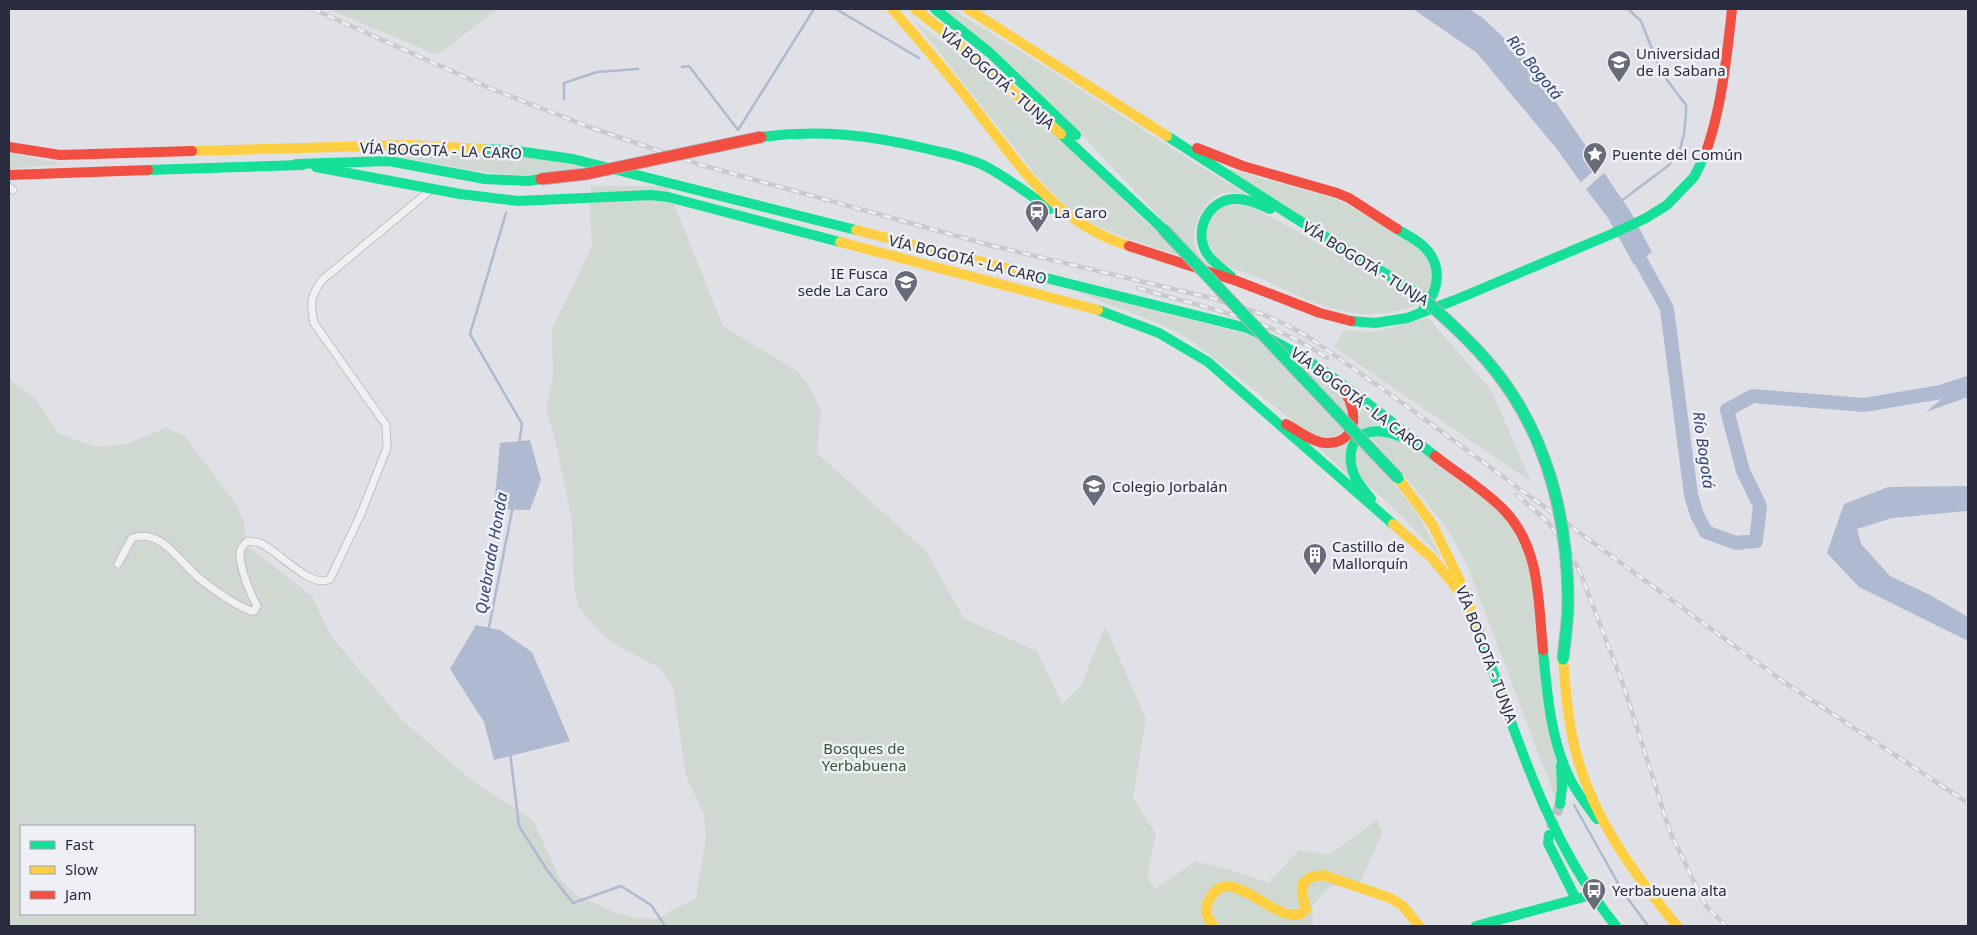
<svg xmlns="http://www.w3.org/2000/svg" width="1977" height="935" viewBox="0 0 1977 935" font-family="'Noto Sans',sans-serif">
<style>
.green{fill:#cfd8d1;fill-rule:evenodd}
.water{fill:#afb9d0}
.pier{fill:#e0e1e6}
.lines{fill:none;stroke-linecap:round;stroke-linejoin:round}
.stream{stroke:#afb9d0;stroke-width:2.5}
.river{stroke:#afb9d0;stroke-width:14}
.primary-tunnel{stroke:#bbbdc4;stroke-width:10;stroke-dasharray:10 5;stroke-linecap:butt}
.street-casing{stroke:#bfbfc4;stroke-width:9}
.street{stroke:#f0f0f2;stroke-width:7}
.fast{stroke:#16e098;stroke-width:10}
.slow{stroke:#ffcf43;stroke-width:10}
.jam{stroke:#f24e42;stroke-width:10}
.rail-casing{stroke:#c9cace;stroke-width:4.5}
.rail{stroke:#eef0f5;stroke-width:2.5;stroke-dasharray:8;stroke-linecap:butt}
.fast-bridge-casing{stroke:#b3b4ba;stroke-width:13;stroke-linecap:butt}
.jam-bridge-casing{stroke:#b3b4ba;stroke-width:13;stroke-linecap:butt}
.fast-bridge{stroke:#16e098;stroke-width:11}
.jam-bridge{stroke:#f24e42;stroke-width:11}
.labels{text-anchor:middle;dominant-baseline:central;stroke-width:5;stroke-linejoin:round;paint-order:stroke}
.poi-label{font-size:15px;fill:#282c3e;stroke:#eef0f5;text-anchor:start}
.street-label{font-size:15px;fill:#282c3e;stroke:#eef0f5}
.park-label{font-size:15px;fill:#365935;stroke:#eef0f5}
.water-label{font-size:16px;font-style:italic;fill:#334471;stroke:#eef0f5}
</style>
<rect width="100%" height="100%" fill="#e0e1e6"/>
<g class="green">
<polygon points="328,9 497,9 438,55"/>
<path d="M943 9H952C1053 70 1151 137 1252 198 1242 195 1231 190 1221 194 1202 200 1186 236 1198 253 1201 258 1208 263 1212 267L1121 236 1089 222 1067 207 1039 179 914 20 966 61 1060 139 1150 226 1160 218 1086 139Z"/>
<polygon points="9,153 64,164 9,169"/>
<path d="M456 154 517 155 587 166C570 170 552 174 534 175 488 177 442 163 396 157Z"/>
<polygon points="1218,166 1333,198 1346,204 1421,249 1434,273 1429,297"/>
<path d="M591 186H667L723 326 797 371 807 383 821 409 817 453 926 551 964 619 1037 651 1062 704 1082 684 1105 626 1146 719 1133 798 1156 834 1147 877 1155 889 1196 861 1241 873 1268 883 1299 850 1329 855 1377 820 1382 833 1359 886H1330L1312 907 1313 926H9V379L35 398 58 433 96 447 126 444 165 428 184 435 236 504 244 523 245 544 312 596 331 636 402 720 475 783 532 819 561 880 576 895 614 912 636 918 657 919 696 898 706 837 704 814 686 776 674 693 671 683 658 667 611 642 603 635 579 608 574 587 572 522 555 439 546 409 553 377 552 329 592 246 589 202ZM21 826H194V914H21Z"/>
<path d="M1226 205H1249L1378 276 1420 304C1398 312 1377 316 1353 313 1318 308 1283 288 1250 274 1242 271 1229 269 1222 263 1219 262 1217 257 1215 255 1200 235 1205 216 1226 205Z"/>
<path d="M1070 289 1250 335 1282 348 1312 368 1342 395 1348 403 1350 422C1336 441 1327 441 1306 431L1191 340 1163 325Z"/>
<polygon points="1428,318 1491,390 1531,482 1334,347 1344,330 1374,332"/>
<path d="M1357 401 1388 424C1357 423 1337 450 1352 479L1312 442 1320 446 1357 429 1360 412Z"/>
<path d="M1377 434C1410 442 1432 459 1458 480 1476 494 1500 508 1513 527 1540 564 1538 636 1543 681 1548 723 1559 763 1558 805L1467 565 1448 530 1416 489 1370 436Z"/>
<polygon points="1359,446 1395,485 1418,515 1441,557 1403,517 1363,480 1355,466 1354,455"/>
</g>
<g class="water">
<polygon points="1413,9 1469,9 1483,18 1528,61 1630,211 1652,252 1634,265 1608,218 1576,176 1556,148 1477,53"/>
<polygon points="1968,377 1968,397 1926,412"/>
<polygon points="530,440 541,480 530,510 494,509 500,443"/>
<polygon points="1968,486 1968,511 1892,518 1857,529 1861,544 1890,576 1930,595 1968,617 1968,641 1859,587 1827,553 1844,504 1888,487"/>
<polygon points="476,625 500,630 532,652 570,741 494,760 484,722 450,669"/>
</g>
<polygon class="pier" points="1601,164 1606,171 1584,191 1579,184"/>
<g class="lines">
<g class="stream">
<polyline points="836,9 919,58"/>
<polyline points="984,10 985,9"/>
<polyline points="682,67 689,66 738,130 814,9"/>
<polyline points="564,99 564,83 597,72 638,69"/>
<polyline points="1620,202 1669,165 1679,153 1684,134 1686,114 1686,105 1661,72 1641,21 1628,9"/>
<polyline points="506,213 470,334 522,424 519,444"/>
<polyline points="490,631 489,627 513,506"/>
<polyline points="510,752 519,826 547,870 573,903 621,886 651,905 665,926"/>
<polyline points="1574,805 1623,892 1648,926"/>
</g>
<path class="river" d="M1633 243C1641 266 1657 287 1667 309L1691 495 1697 515 1706 532 1736 543 1756 541 1760 506 1743 471 1727 410 1753 396 1864 405 1941 392 1968 383"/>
<polyline class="primary-tunnel" points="1551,829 1560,804"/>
<g class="street-casing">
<g id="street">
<polyline points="9,187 13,190"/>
<path d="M118 564 132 538C162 528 179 562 199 578 214 590 233 604 251 611H254L257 606C250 593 240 569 240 554 240 548 244 544 248 541 252 542 256 542 260 543 278 550 311 590 330 579L360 516 387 448 386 425 314 323C310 303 310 297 322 280L433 188"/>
</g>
</g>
<use href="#street" class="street"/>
<g class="fast">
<polyline points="935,9 990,53 1076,135"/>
<polyline points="1061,134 1163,229"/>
<polyline points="1167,136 1295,218 1417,293"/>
<path d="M761 137C820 129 870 135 928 149 946 153 966 157 983 165 1007 177 1028 194 1050 209"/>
<polyline points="483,149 510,150 573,159 856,230"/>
<polyline points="296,164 389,161 485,179 528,181 541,179"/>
<polyline points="316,167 460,194 518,201 651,195 668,197 840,242"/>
<polyline points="148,170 302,165"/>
<path d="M1397 229C1405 234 1414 238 1421 244 1444 264 1440 290 1422 311"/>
<path d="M1018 271 1247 328C1317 358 1375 410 1435 456"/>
<path d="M1231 276C1222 269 1212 262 1206 252 1194 230 1208 201 1233 199 1246 198 1258 204 1270 209"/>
<polyline points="1098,310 1159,333 1208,362 1393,524"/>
<polyline points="1351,321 1375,323 1407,318 1455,300 1614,233 1646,218 1667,205 1694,177 1704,157"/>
<path d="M1371 499C1364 490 1355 481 1352 469 1344 433 1373 424 1401 437"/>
<path d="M1476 623C1514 728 1545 839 1616 926"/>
<path d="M1543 650C1547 694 1551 742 1571 781 1578 794 1588 807 1597 819"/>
<polyline points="1560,804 1562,788 1561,765"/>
<polyline points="1549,835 1548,843 1576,899"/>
<polyline points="1476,926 1591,895"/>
</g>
<g class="slow">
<path d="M892 9C920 41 947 72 973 106 1020 165 1053 222 1129 246"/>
<polyline points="915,9 951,37 1061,134"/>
<polyline points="968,9 1167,136"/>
<polyline points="192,151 409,145 483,149"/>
<polyline points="856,230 1018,271"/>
<polyline points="840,242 1098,310"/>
<polyline points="1398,478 1432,524 1461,583 1476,623"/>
<polyline points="1393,524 1432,558 1464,597"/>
<path d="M1563 659C1565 684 1567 710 1572 735 1586 809 1630 869 1677 926"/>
<path d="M1214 926C1208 918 1203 913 1208 902 1228 854 1281 935 1306 910L1302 893 1303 883 1311 877 1323 875 1390 898 1402 905 1419 926"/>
</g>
<g class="jam">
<polyline points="9,147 60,155 192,151"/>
<polyline points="1197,148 1243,166 1337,193 1349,198 1397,229"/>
<path d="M1704 157C1721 113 1727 56 1732 9"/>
<polyline points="9,175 148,170"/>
<polyline points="1129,246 1237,281 1320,313 1351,321"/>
<path d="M1286 424C1298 430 1311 442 1325 443 1357 444 1359 413 1345 392"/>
<path d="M1435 456C1458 474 1485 490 1504 510 1541 548 1538 602 1543 650"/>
</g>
<g class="rail-casing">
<g id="rail">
<polyline points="313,9 492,89 589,127 698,164 989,245 1211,298 1262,314 1285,324 1310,338 1394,397 1781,680 1968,803"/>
<path d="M1138 288C1201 307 1271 319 1327 358"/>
<polyline points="1517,495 1548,522 1570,553 1580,572 1624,687 1670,832 1706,906 1726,926"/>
</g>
</g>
<use href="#rail" class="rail"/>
<g class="fast-bridge-casing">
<g id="fast-bridge">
<polyline points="1163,229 1398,478"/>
<path d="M1417 293C1444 317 1470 340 1493 368 1547 434 1568 518 1568 602 1568 621 1565 640 1563 659"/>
</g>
</g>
<g class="jam-bridge-casing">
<polyline id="jam-bridge" points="541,179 586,174 761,137"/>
</g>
<use href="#fast-bridge" class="fast-bridge"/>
<use href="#jam-bridge" class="jam-bridge"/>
</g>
<defs>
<g id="university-pin" transform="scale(1.25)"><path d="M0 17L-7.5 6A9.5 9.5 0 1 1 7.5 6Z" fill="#686b79" stroke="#eef0f5"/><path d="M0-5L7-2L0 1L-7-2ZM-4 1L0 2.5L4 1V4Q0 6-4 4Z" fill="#fff"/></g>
<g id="sight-pin" transform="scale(1.25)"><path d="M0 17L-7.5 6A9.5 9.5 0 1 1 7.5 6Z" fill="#686b79" stroke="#eef0f5"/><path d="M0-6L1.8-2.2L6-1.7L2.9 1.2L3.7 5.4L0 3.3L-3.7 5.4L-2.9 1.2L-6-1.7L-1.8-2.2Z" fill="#fff"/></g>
<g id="station-pin" transform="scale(1.25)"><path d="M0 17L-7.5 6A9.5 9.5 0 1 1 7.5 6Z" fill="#686b79" stroke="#eef0f5"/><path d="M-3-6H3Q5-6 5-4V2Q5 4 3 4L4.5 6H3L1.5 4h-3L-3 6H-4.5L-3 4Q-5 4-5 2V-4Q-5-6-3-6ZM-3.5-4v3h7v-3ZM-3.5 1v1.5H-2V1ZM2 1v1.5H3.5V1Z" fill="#fff"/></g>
<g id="school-pin" transform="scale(1.25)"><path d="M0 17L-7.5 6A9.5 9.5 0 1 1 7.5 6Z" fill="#686b79" stroke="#eef0f5"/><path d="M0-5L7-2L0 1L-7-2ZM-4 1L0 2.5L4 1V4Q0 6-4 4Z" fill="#fff"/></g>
<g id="building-pin" transform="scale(1.25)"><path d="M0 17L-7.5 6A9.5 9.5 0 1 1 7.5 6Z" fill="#686b79" stroke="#eef0f5"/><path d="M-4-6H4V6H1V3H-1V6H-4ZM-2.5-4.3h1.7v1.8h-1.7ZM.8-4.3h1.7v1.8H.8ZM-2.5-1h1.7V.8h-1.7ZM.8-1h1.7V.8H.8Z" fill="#fff"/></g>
<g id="bus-pin" transform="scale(1.25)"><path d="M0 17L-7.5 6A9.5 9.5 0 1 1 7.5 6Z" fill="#686b79" stroke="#eef0f5"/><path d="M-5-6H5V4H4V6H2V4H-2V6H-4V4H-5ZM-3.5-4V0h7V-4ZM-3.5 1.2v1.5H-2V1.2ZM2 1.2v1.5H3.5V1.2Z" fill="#fff"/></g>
</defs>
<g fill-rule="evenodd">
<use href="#university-pin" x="1619" y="62"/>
<use href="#sight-pin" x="1595" y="154"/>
<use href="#station-pin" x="1037" y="212"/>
<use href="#school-pin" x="906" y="282"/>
<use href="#school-pin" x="1094" y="486"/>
<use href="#building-pin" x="1315" y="555"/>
<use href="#bus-pin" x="1594" y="890"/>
</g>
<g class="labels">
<g class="poi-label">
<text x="1636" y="53">Universidad<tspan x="1636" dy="17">de la Sabana</tspan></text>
<text x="1612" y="154">Puente del Común</text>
<text x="1054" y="212">La Caro</text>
<text x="888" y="273" text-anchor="end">IE Fusca<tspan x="888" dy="17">sede La Caro</tspan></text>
<text x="1112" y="486">Colegio Jorbalán</text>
<text x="1332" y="546">Castillo de<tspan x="1332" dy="17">Mallorquín</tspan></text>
<text x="1612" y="890">Yerbabuena alta</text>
</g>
<g class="street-label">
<text transform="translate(998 78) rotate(41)">VÍA BOGOTÁ - TUNJA</text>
<text transform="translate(441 150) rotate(2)">VÍA BOGOTÁ - LA CARO</text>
<text transform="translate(968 259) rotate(14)">VÍA BOGOTÁ - LA CARO</text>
<text transform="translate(1366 263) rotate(32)">VÍA BOGOTÁ - TUNJA</text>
<text transform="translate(1358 399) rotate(37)">VÍA BOGOTÁ - LA CARO</text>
<text transform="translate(1487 654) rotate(69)">VÍA BOGOTÁ - TUNJA</text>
</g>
<g class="park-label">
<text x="864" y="748">Bosques de<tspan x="864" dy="17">Yerbabuena</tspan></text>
</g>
<g class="water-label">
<text transform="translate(1535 67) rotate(51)">Río Bogotá</text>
<text transform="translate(1704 450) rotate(82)">Río Bogotá</text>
<text transform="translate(491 553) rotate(-80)">Quebrada Honda</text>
</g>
</g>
<rect width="1977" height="935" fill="none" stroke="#282c3e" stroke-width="20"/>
<rect x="20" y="825" width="175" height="90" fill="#eef0f5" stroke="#9fa2ac"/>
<rect x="30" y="841" width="25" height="8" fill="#16e098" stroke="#9fa2ac"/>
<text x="65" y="850" font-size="15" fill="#282c3e">Fast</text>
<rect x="30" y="866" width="25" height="8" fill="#ffcf43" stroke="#9fa2ac"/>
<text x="65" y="875" font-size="15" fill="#282c3e">Slow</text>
<rect x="30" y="891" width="25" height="8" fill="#f24e42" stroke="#9fa2ac"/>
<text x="65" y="900" font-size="15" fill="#282c3e">Jam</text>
</svg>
